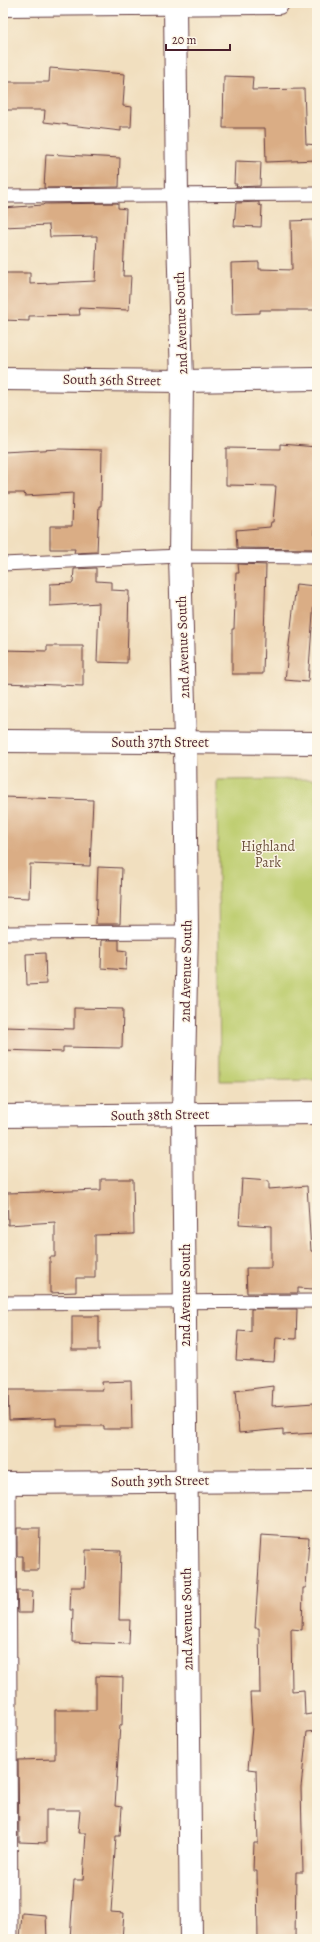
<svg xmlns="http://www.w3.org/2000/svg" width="320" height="1942" viewBox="0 0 320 1942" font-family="Alegreya,serif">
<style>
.green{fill:#becd6f;stroke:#84764d}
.building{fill:#daad85}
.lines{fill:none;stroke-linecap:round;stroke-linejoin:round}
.service-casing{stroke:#633c41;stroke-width:15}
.minor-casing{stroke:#633c41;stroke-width:24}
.service{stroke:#fff;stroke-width:13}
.minor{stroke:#fff;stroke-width:22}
.labels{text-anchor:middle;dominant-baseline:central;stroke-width:3;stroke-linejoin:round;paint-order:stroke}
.street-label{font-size:14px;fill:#4a1f2b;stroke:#fcf5e5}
.park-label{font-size:14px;fill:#6d533f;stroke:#fcf5e5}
</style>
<rect width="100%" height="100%" fill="#fcf5e5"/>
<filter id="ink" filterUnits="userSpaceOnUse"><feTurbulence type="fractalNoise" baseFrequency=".025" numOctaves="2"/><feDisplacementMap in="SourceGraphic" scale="8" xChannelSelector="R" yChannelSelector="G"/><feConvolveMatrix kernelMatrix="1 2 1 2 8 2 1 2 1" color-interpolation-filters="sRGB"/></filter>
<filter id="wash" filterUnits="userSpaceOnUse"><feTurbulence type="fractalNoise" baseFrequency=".012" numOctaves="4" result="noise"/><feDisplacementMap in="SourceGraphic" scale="16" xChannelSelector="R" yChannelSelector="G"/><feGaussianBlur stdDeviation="0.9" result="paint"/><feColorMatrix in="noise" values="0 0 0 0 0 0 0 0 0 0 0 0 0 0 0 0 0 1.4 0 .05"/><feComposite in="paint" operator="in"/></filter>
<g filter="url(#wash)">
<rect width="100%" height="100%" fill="#f1dfbf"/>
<polygon class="green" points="317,779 317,1080 220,1081 217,780"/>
<g id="blocks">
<g class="building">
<polygon points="50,68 125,74 123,106 132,107 131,127 121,127 121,131 44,122 45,110 3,110 3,82 49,82"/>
<polygon points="224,76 253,77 252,90 304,89 306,144 317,145 317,160 266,162 265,128 223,128"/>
<polygon points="46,154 120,158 119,187 44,188"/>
<polygon points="235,161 261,162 260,186 236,187 237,184 234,184"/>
<polygon points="259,202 259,205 262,206 261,227 234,226 236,203"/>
<polygon points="118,203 118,208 126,209 123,276 131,276 129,310 79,308 80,315 29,316 29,321 3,320 3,273 30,273 30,284 95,281 97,236 50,237 49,225 3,227 3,208 43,205 44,204"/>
<polygon points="314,220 317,310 260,310 260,313 232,314 231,263 259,262 259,269 292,270 291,221"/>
<polygon points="280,444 317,447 317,499 314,549 237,548 236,530 270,527 271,522 273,522 276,486 226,485 226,448 280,449"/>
<polygon points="60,449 102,450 101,506 99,506 97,552 74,553 75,549 50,549 50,526 72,526 73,493 25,496 24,493 3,493 3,452"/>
<polygon points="238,564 266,565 263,674 232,674 232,629 234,629 236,573 239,573"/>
<polygon points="96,568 96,581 111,582 111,590 129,591 127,663 97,662 99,603 50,606 50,584 73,583 74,569"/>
<polygon points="296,584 315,586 308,682 285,680"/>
<polygon points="47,646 83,646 83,686 3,683 3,650 47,651"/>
<polygon points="3,797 93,800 90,866 30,864 29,898 3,897"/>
<polygon points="98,867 122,868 120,924 96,924"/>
<polygon points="102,940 119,940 119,950 127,951 126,970 101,968"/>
<polygon points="45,953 46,984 27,985 26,954"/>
<polygon points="74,1008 123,1009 122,1048 63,1047 63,1052 3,1050 3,1027 74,1029"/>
<polygon points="101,1179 133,1179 134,1234 95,1235 95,1278 76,1278 76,1292 50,1293 50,1257 55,1257 55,1222 8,1225 7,1193 101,1190"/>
<polygon points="242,1179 269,1181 269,1189 307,1186 311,1251 317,1252 314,1289 298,1288 298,1293 247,1293 246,1268 271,1268 271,1226 239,1224"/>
<polygon points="251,1309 297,1309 296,1339 276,1338 274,1362 236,1360 238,1331 251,1332"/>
<rect x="72" y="1316" width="27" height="34"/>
<polygon points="131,1381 132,1429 104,1429 104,1426 56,1426 56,1418 9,1420 8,1390 103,1390 102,1382"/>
<polygon points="273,1386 272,1406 314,1403 316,1433 283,1435 283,1429 239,1433 235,1391"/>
<polygon points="17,1528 40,1528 39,1570 23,1570 23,1556 17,1556"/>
<polygon points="261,1535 309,1538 306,1588 303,1588 302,1630 291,1629 292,1691 304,1690 305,1715 317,1713 317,1731 307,1732 301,1787 303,1872 296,1872 295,1939 258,1939 257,1871 253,1871 254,1843 258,1843 256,1770 248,1769 252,1727 250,1693 260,1693 259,1628 255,1628"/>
<polygon points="86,1550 121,1551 119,1620 130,1620 129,1644 72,1642 73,1610 70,1610 71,1587 85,1587"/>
<polygon points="17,1591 33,1591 32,1613 18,1613"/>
<polygon points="96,1676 123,1677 122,1725 120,1725 115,1806 122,1807 120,1836 116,1836 111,1912 124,1913 122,1939 70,1939 74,1880 83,1880 86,1833 78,1833 80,1810 46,1810 46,1843 19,1842 18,1760 55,1759 55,1710 96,1710"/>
<polygon points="22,1913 46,1915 47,1939 20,1939"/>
</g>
</g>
</g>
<g filter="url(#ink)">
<use href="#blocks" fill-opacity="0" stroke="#633c41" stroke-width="1"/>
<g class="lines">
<g class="service-casing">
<g id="service">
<polyline points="3,196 317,194"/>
<polyline points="3,564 180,556 317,557"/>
<polyline points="3,933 187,932"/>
<polyline points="3,1303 317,1301"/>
<polyline points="9,1483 11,1939"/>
</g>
</g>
<g class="minor-casing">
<g id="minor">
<polyline points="175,3 177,196 182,381 180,556 185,742 187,932 183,1115 191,1939"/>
<polyline points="3,5 278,3"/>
<polyline points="3,379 182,381 317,379"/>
<polyline points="3,741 317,743"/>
<polyline points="3,1116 317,1113"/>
<polyline points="3,1483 317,1481"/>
</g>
</g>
<use href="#service" class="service"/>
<use href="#minor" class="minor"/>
</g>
</g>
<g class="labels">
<g class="street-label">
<text transform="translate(181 323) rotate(-92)">2nd Avenue South</text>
<text transform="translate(112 380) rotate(1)">South 36th Street</text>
<text transform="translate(183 647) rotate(-92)">2nd Avenue South</text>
<text x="160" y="742">South 37th Street</text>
<text transform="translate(186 971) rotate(-89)">2nd Avenue South</text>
<text transform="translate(160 1115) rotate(-1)">South 38th Street</text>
<text transform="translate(185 1295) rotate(-90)">2nd Avenue South</text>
<text transform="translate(160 1481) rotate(-1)">South 39th Street</text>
<text transform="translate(187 1619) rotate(-91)">2nd Avenue South</text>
</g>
<g class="park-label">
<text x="268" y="846">Highland<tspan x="268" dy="16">Park</tspan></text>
</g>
</g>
<rect width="320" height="1942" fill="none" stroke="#fcf5e5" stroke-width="16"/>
<path d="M166 44v6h64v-6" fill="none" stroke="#4a1f2b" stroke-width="2"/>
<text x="172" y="44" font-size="12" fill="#4a1f2b" stroke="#fcf5e5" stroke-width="3" paint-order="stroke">20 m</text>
</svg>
